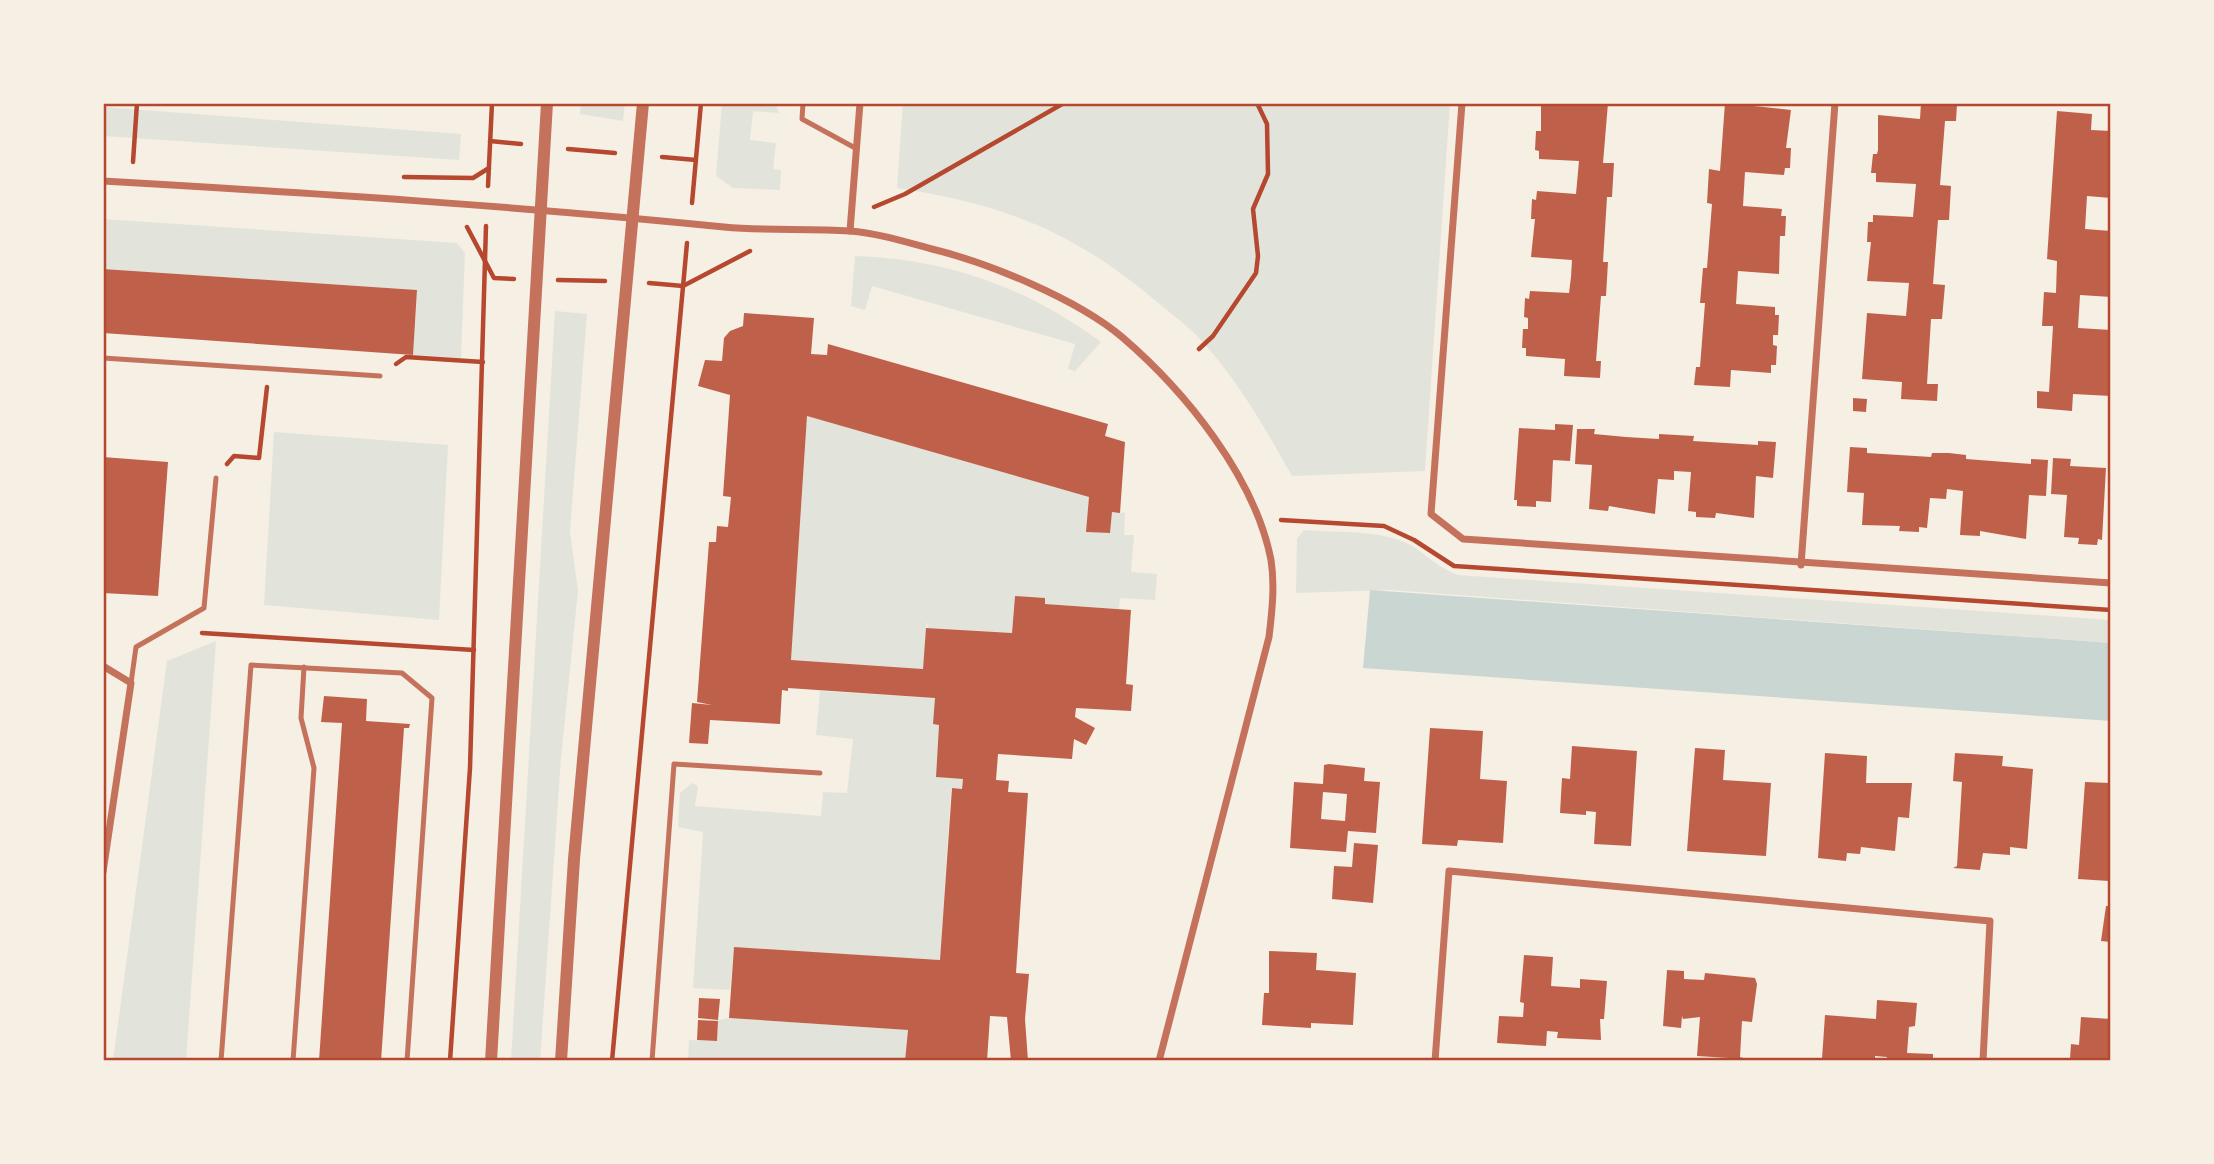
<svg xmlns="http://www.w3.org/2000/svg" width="2214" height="1164" viewBox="0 0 2214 1164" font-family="'PT Sans',sans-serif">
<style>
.green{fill:#e2e4dc}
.water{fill:#c9d6d2}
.building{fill:#bf614a;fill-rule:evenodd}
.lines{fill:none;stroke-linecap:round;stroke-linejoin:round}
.path{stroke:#b5482f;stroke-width:4.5}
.service{stroke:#c5725c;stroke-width:5}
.minor{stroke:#c5725c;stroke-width:7}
.tertiary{stroke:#c5725c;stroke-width:12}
.neatline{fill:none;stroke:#b5482f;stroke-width:2.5}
</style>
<rect width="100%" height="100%" fill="#f6efe4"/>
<g class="green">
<polygon points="581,103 625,103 623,121 580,114"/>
<polygon points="722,103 775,103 779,113 753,111 750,140 776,143 773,169 781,170 780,190 733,188 716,176"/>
<path d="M903 103H1450L1425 471 1292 476C1265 428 1235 375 1196 335 1184 323 1169 312 1156 301 1073 231 1003 204 897 188Z"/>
<polygon points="103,107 461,134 459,160 103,136"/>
<polygon points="103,219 457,243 465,253 461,358 413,355 417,290 103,269"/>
<path d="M855 256C947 259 1026 287 1101 342L1075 371 1068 369 1075 344 872 286 865 310 851 306Z"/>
<polygon points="555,311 587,314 570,531 578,591 561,758 540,1061 511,1061"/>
<polygon points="807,416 1089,497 1087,532 1110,533 1112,512 1125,513 1124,535 1134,535 1131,572 1157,574 1155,600 1120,598 1119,609 1045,604 1045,598 1015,596 1012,633 928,628 927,621 923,669 791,660"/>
<polygon points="274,432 448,445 439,620 264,605"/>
<path d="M1304 530C1336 533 1383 529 1412 546 1428 556 1439 568 1458 575L2111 620V643L1390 590 1296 593 1297 539Z"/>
<polygon points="216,641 186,1061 113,1061 167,661"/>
<polygon points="820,691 935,698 939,725 936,777 963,779 962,789 951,789 940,960 734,948 730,990 693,988 703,832 678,827 680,793 692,783 698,786 695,806 821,816 823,792 847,793 853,739 816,735"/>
<polygon points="729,1018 908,1030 905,1061 688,1061 689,1040 717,1041 718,1020"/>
</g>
<polygon class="water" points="1370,590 2111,643 2111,721 1363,668"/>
<g class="building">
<polygon points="1541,103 1608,103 1603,163 1614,163 1612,197 1607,197 1603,262 1608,262 1606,296 1601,296 1596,361 1601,361 1600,378 1564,376 1565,359 1526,356 1526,348 1522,348 1523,329 1528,329 1528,318 1524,317 1525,298 1529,299 1530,291 1569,293 1571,277 1572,260 1531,257 1535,219 1531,219 1532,199 1536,200 1537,191 1576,194 1579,161 1539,159 1539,151 1535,150 1536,131 1541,131"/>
<polygon points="1725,103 1791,110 1786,148 1791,148 1790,168 1785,168 1784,175 1745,172 1743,206 1782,209 1781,216 1786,216 1785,236 1780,236 1779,274 1738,271 1736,304 1775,307 1775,315 1779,315 1778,335 1773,335 1773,345 1777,346 1776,365 1771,365 1771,373 1731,370 1730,387 1694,385 1696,367 1700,367 1705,303 1700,303 1703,268 1707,268 1712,204 1707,203 1709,169 1720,171"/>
<polygon points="1921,103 1957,104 1956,121 1945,121 1940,185 1951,186 1949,220 1938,220 1933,284 1945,285 1942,319 1931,319 1927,384 1938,384 1937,401 1901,399 1902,382 1862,379 1867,313 1906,316 1909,283 1867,281 1871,242 1867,242 1868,222 1873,222 1873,215 1913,217 1916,184 1876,182 1876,173 1871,173 1873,154 1877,154 1878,150 1878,115 1920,119"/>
<polygon points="2057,111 2092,114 2091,130 2111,131 2111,198 2087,196 2085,229 2111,231 2111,297 2080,295 2078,328 2111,330 2111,396 2073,394 2072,411 2037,408 2037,391 2049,392 2053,326 2042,326 2044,292 2056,293 2057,261 2047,259"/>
<polygon points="103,269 417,290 413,355 103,333"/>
<polygon points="744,313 814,318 811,354 827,355 828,344 1108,424 1105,436 1125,442 1120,513 1112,512 1110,533 1086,532 1089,497 807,416 791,660 923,669 926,628 1012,633 1015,596 1045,598 1045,604 1131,610 1126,684 1133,685 1131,711 1076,708 1075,717 1095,728 1086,745 1074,739 1072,759 998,754 996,780 1009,781 1008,792 1028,793 1016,973 1029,974 1025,1019 1028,1061 1011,1061 1007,1017 990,1016 987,1061 905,1061 908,1030 729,1018 734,947 940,960 952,788 962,789 963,779 936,777 939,725 933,724 935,698 788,688 788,691 782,690 780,724 710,720 708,744 689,743 692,703 712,705 697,702 709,542 716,542 717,526 728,527 731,497 723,496 730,395 698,386 705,360 722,361 724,338 730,331 743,326"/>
<polygon points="1853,398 1867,399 1866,412 1853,411"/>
<polygon points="1555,424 1573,425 1570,461 1553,460 1551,502 1536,501 1536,507 1517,506 1517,500 1514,500 1519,428 1555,430"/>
<polygon points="1577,429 1595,429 1594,434 1626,437 1659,439 1659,434 1694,436 1693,441 1758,445 1758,441 1776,442 1773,478 1756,476 1754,518 1716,513 1715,518 1696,517 1696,512 1688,511 1691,472 1674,471 1674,480 1658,479 1655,514 1609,506 1608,511 1589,509 1592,465 1575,464"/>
<polygon points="1850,447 1867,448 1867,453 1931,457 1932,453 1949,453 1966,455 1966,459 2031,464 2031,459 2048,460 2046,496 2029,495 2026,539 1980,531 1980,536 1960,535 1963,491 1947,489 1946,499 1930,498 1927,528 1919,527 1919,532 1899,531 1900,526 1862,525 1864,493 1847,492"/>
<polygon points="103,457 168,462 158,596 103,593"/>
<polygon points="2053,458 2071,459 2070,466 2106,468 2102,540 2098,539 2097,545 2078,544 2079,538 2064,537 2067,495 2051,494"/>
<polygon points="324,696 367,699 366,721 410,724 409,728 404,728 381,1061 319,1061 342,723 321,722"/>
<polygon points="1430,728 1483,731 1480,779 1507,781 1503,843 1458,840 1457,846 1422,844"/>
<polygon points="1572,746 1637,751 1631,846 1594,844 1596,812 1586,811 1586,815 1560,813 1562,778 1570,779"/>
<polygon points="1695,748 1725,750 1723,780 1771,783 1766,856 1687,851"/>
<polygon points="1825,753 1867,756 1866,783 1912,783 1909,818 1898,817 1895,851 1861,847 1860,854 1847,853 1846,861 1818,858"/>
<polygon points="1955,753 2003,756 2002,766 2033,769 2027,849 2010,847 2010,855 1983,853 1980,870 1953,868 1957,866 1962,782 1953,781"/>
<path d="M1329 764 1365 768 1364 781 1380 782 1376 833 1348 831 1346 852 1290 848 1294 782 1323 784 1324 765ZM1323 792 1347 794 1345 821 1321 819Z"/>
<polygon points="2085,782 2111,783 2109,881 2078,879"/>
<polygon points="1354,843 1378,845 1373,903 1332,899 1334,866 1352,867"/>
<polygon points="2106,906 2111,906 2111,942 2101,941"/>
<polygon points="1269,951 1317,953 1316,970 1356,973 1353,1025 1311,1023 1311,1028 1262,1025 1264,993 1269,993"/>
<polygon points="1524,955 1553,957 1551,986 1580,988 1580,979 1607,981 1604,1019 1600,1019 1601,1040 1557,1038 1558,1032 1547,1031 1546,1046 1497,1043 1499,1016 1523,1017 1524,1003 1520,1002"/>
<polygon points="1667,970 1684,971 1684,979 1704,980 1705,973 1755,978 1757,984 1752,1022 1742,1021 1740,1057 1745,1059 1697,1056 1700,1017 1683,1019 1682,1016 1681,1028 1663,1026"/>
<polygon points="699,998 720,999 718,1020 698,1018"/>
<polygon points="1877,1000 1917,1003 1915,1026 1909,1027 1907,1053 1933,1054 1933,1061 1887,1061 1887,1057 1875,1056 1875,1061 1822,1059 1825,1015 1876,1019"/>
<polygon points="2081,1017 2111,1019 2111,1061 2070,1059 2071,1044 2079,1045"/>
<polygon points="698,1020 718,1021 717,1041 697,1040"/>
</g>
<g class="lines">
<g class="path">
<polyline points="490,141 521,144"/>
<polyline points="568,149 615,153"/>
<polyline points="662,157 696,160"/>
<polyline points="133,162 137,103"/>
<polyline points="404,177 473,178 489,168"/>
<polyline points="488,186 492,103"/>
<polyline points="692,203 701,103"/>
<polyline points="874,207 905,194 1064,103"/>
<polyline points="467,227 494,278 514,279"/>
<polyline points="558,280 605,281"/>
<polyline points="649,283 683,286 750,251"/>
<polyline points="1199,349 1213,336 1256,273 1258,256 1253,209 1268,174 1267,124 1257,103"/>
<polyline points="396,364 406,357 483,362"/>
<polyline points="227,464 234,456 259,458 267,387"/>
<polyline points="1281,520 1384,526 1414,540 1454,566 2111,610"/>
<polyline points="202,633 474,650"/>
<polyline points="450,1061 470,768 486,226"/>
<polyline points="612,1061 687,243"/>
</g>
<g class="service">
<polyline points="803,103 802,119 857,149"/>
<polyline points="103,358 380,376"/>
<polyline points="131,683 136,647 204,608 216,478"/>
<polyline points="221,1061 251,665 402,673 432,698 407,1061"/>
<polyline points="293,1061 314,768 301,718 304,667"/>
<polyline points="652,1061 674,764 820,773"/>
</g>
<g class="minor">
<polyline points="1462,103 1431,514 1463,539 2111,583"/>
<path d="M103 181C311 193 518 206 724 227 766 231 808 228 850 231 877 233 906 242 932 249 989 263 1077 299 1122 337 1185 391 1255 477 1271 560 1275 585 1272 612 1269 637L1159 1061"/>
<polyline points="850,231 860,103"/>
<polyline points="1801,565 1835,103"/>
<polyline points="103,666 131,683 103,872"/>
<polyline points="1435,1061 1449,871 1990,921 1983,1061"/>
</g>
<g class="tertiary">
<polyline points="491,1061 547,103"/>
<polyline points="561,1061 574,859 643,103"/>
</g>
</g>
<rect width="2214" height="1164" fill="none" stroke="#f6efe4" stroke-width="210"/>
<rect x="105" y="105" width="2004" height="954" class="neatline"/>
</svg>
